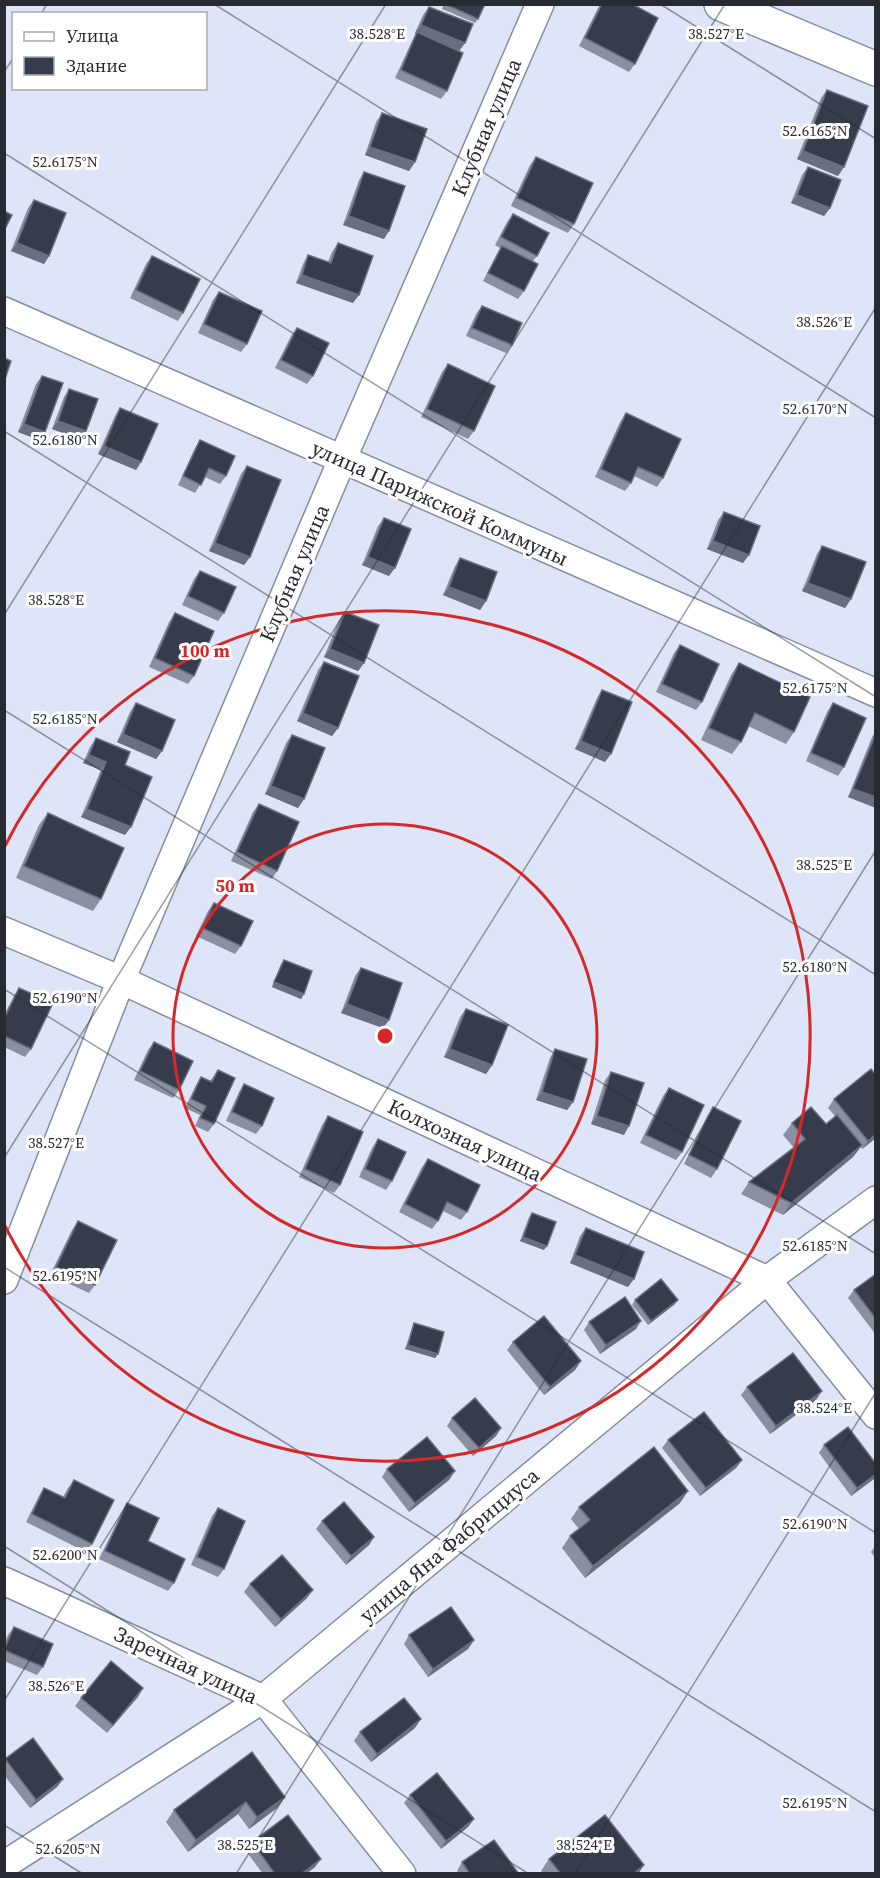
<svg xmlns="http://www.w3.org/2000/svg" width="880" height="1878" viewBox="0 0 880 1878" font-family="'Source Serif 4',serif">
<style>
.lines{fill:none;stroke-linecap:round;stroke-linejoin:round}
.street-casing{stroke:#878d9f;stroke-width:30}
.secondary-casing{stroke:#878d9f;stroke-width:36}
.street{stroke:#fff;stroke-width:27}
.secondary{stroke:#fff;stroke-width:33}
.wall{fill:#8a90a2}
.shaded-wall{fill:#696f80}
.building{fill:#373c4c;stroke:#696f80;stroke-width:1.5}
.ticks{fill:none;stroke:#272a31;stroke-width:1.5;stroke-opacity:0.45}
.ring{fill:none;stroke:#d62828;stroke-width:3}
.labels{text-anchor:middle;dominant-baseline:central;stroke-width:6;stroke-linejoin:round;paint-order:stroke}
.street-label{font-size:21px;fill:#272a31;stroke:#fff}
.ticks-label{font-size:15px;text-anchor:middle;fill:#272a31;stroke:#fff;stroke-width:6;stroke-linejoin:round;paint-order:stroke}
.centre{fill:#d62828;stroke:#fff;stroke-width:3}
.ring-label{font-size:18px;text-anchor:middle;font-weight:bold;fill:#d62828;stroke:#fff;stroke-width:6;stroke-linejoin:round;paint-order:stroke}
</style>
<rect width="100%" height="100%" fill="#dee5f8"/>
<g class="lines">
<g class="street-casing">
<g id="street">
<polyline points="4,311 876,693"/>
<polyline points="4,931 121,980 767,1280 876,1415"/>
<polyline points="4,1280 121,980 342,460 540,4"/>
<polyline points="4,1581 263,1699 402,1874"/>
<polyline points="4,1865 263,1699 767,1280 876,1200"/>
</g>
</g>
<g class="secondary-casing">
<polyline id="secondary" points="721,4 876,69"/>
</g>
<use href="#street" class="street"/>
<use href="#secondary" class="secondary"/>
</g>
<g class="wall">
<polygon points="444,4 485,4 478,19 475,23 442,9"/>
<polygon points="600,4 632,4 635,64 629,72 579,46"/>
<polygon points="429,7 465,43 459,51 447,91 441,99 395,78 412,41 416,34 415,33 423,15"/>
<polygon points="827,90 838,176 797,159 821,98"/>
<polygon points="382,113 415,162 409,171 365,155 376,122"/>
<polygon points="536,157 574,224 568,233 511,206 530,165"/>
<polygon points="808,167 830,208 824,216 791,203 802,175"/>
<polygon points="364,172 384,239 343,225 359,180"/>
<polygon points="34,200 49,256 44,264 11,251 28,208"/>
<polygon points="513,214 537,256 533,261 524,291 518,299 483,281 497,254 500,248 495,245 507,222"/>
<polygon points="338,243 353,303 296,283 303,264 308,255 328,262 332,252"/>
<polygon points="152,256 183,313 178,321 130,298 146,264"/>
<polygon points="219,292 247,344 241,352 198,333 213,300"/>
<polygon points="482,306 512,345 506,353 466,336 476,314"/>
<polygon points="297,328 313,376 307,384 275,368 291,336"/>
<polygon points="448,364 474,431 468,439 421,417 442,372"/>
<polygon points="42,376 39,440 18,432 36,384"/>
<polygon points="69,389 86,431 80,439 52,429 64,397"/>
<polygon points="120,408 141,462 136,470 98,454 115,416"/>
<polygon points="626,413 663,478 657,487 634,476 631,483 625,491 595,477 620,422"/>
<polygon points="200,440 226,476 220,484 205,477 195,493 178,485 195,448"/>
<polygon points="247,466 250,557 244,565 209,551 241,474"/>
<polygon points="724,512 743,563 707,549 718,520"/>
<polygon points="384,518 389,576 362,565 378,526"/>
<polygon points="822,546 851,599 845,608 802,591 817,554"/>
<polygon points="460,558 486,601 480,610 443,595 455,566"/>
<polygon points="200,571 224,613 218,621 182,605 194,579"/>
<polygon points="345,612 364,663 358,671 324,657 339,620"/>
<polygon points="175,613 194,676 188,684 149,667 169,622"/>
<polygon points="680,645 702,702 696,710 656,692 674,653"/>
<polygon points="324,662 338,728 332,736 297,721 318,670"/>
<polygon points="739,663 794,732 786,744 748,726 741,742 732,754 701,740 731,675"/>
<polygon points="602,690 605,762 575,749 597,698"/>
<polygon points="136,703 162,751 156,759 117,742 130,712"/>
<polygon points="833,703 844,767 838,776 806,761 827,712"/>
<polygon points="876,731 876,808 848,797 872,737"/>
<polygon points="292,735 304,799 298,808 265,794 286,743"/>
<polygon points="96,738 125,765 125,835 81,817 101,770 83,763 90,747"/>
<polygon points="259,804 277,871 272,879 231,861 253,812"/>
<polygon points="48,813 101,899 93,911 16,878 39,825"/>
<polygon points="214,903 241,946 235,954 196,936 208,911"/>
<polygon points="284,960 304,994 301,999 272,987 281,964"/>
<polygon points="361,968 389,1020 383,1028 341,1013 355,976"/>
<polygon points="19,988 31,1049 25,1057 4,1047 4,1015 14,996"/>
<polygon points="466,1009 492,1065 486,1074 444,1057 460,1017"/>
<polygon points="154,1042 179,1090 173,1098 134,1080 148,1050"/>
<polygon points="555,1049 573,1102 567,1110 536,1100 550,1058"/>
<polygon points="218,1070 214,1124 208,1132 195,1126 200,1115 185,1108 196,1085 201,1077 210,1081"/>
<polygon points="611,1072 624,1135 591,1124 605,1080"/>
<polygon points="244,1084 262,1126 256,1134 226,1121 239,1092"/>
<polygon points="669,1088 682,1152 676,1160 640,1143 663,1096"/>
<polygon points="834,1099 876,1138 862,1149 861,1147 853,1157 783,1215 741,1194 749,1182 794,1148 783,1135 792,1123 826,1124 835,1116 828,1108"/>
<polygon points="713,1107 717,1169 711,1178 684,1164 707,1116"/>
<polygon points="328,1116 340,1185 334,1193 299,1177 322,1125"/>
<polygon points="378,1139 392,1181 386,1190 359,1177 372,1148"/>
<polygon points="428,1159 467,1212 461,1220 443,1211 438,1221 432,1229 399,1212 422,1167"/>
<polygon points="532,1213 544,1250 520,1241 529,1217"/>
<polygon points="78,1221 95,1285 89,1293 50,1275 72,1230"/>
<polygon points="586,1228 628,1287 570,1263 580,1236"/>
<polygon points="876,1274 876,1335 848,1298 854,1290"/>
<polygon points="635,1300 675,1304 648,1325 632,1305"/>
<polygon points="589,1322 636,1329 600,1354 584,1330"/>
<polygon points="414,1323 438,1354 435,1358 405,1349 412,1328"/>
<polygon points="513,1342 581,1361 575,1370 544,1395 507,1350"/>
<polygon points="747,1387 816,1400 770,1434 741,1395"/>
<polygon points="452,1418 501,1428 496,1436 473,1456 447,1426"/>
<polygon points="668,1440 742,1460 736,1468 700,1496 662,1448"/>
<polygon points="824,1445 876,1464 876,1477 851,1496 819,1453"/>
<polygon points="387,1469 455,1471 449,1480 409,1512 382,1477"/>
<polygon points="74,1480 92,1544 86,1552 26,1522 39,1496 44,1488 63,1497 68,1488"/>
<polygon points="127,1503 148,1541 174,1583 168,1591 99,1559 122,1512"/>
<polygon points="680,1503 585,1578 562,1548 570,1536 579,1529 571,1519 579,1507"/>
<polygon points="218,1508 224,1569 218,1577 191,1565 212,1516"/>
<polygon points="322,1521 374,1537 369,1545 346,1565 316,1529"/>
<polygon points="876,1545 876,1559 871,1552"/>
<polygon points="250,1584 307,1598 275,1627 244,1592"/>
<polygon points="14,1627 43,1667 37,1675 4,1661 4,1643 8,1635"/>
<polygon points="409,1635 474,1640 468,1649 428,1677 404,1644"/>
<polygon points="143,1688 107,1733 75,1706 81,1698"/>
<polygon points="415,1728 371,1762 354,1741 360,1732"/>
<polygon points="4,1760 63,1779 57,1787 30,1808 4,1775"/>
<polygon points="410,1795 474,1819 468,1827 441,1849 404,1803"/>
<polygon points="285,1797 277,1808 249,1829 238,1814 188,1852 166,1822 174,1810"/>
<polygon points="252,1842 315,1867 306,1874 263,1874 246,1851"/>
<polygon points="549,1859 644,1865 638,1874 543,1874 541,1871"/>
<polygon points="462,1862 519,1874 459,1874 457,1871"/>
</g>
<g class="shaded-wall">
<polygon points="421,25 465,43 459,51 415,33"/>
<polygon points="370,147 415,162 409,171 365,155"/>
<polygon points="803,151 844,167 838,176 797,159"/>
<polygon points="797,195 830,208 824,216 791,203"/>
<polygon points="349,216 389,231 384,239 343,225"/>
<polygon points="17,243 49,256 44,264 11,251"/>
<polygon points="302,275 359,295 353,303 296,283"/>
<polygon points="58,421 86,431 80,439 52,429"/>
<polygon points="24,424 45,432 39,440 18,432"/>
<polygon points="104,446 141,462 136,470 98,454"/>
<polygon points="713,541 749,555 743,563 707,549"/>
<polygon points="215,543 250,557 244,565 209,551"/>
<polygon points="368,557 395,568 389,576 362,565"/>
<polygon points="808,583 851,599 845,608 802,591"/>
<polygon points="449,587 486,601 480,610 443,595"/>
<polygon points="330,649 364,663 358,671 324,657"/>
<polygon points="303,713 338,728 332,736 297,721"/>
<polygon points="123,734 162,751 156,759 117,742"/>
<polygon points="581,741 611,754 605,762 575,749"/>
<polygon points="89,755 106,762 101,770 83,763"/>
<polygon points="271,786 304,799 298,808 265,794"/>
<polygon points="853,789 876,797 876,808 848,797"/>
<polygon points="87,809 131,827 125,835 81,817"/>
<polygon points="274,982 304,994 301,999 272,987"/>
<polygon points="347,1004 389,1020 383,1028 341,1013"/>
<polygon points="450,1049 492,1065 486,1074 444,1057"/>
<polygon points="542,1092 573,1102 567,1110 536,1100"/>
<polygon points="597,1116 629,1126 624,1135 591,1124"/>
<polygon points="876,1134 876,1138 862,1149 868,1141"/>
<polygon points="862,1145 853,1157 783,1215 791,1203"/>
<polygon points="523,1237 547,1246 544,1250 520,1241"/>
<polygon points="575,1255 634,1279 628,1287 570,1263"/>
<polygon points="678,1300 675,1304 648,1325 651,1321"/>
<polygon points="641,1321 636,1329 600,1354 606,1345"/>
<polygon points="408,1345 438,1354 435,1358 405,1349"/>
<polygon points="581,1361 575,1370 544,1395 550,1387"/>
<polygon points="822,1391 816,1400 770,1434 776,1426"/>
<polygon points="501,1428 496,1436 473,1456 479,1448"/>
<polygon points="742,1460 736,1468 700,1496 706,1488"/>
<polygon points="455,1471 449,1480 409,1512 415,1503"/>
<polygon points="876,1474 874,1479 851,1496 857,1488"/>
<polygon points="688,1491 680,1503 585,1578 593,1566"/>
<polygon points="374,1537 369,1545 346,1565 351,1556"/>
<polygon points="313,1590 307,1598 275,1627 281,1619"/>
<polygon points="474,1640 468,1649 428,1677 433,1669"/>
<polygon points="143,1688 138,1697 107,1733 113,1725"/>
<polygon points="421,1719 415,1728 371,1762 377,1754"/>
<polygon points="63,1779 57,1787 30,1808 36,1800"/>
<polygon points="285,1797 277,1808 249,1829 257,1817"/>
<polygon points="246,1802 238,1814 188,1852 196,1840"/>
<polygon points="474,1819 468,1827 441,1849 446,1841"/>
<polygon points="321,1859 315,1867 306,1874 301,1874"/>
<polygon points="644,1865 638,1874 633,1874"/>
</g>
<g class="building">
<polygon points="445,4 485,4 478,19"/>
<polygon points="602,4 632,4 658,18 635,64 585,38"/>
<polygon points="429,7 473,24 465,43 421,25"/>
<polygon points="417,32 463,53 447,91 401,70"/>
<polygon points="827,90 868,106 844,167 803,151"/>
<polygon points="382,113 427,129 415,162 370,147"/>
<polygon points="536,157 593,183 574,224 517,198"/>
<polygon points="808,167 841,180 830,208 797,195"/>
<polygon points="364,172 405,186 389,231 349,216"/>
<polygon points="34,200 66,213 49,256 17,243"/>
<polygon points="4,211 12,215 4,231"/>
<polygon points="513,214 549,233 537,256 501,237"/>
<polygon points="338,243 373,256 359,295 302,275 308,255 331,263"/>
<polygon points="502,246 538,264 524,291 488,273"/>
<polygon points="152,256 200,279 183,313 136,290"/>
<polygon points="219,292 262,311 247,344 204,324"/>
<polygon points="482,306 522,323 512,345 472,328"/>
<polygon points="297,328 329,343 313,376 281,360"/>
<polygon points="4,358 11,361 4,382"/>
<polygon points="448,364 495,386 474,431 427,409"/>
<polygon points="42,376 63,383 45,432 24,424"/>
<polygon points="69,389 98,399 86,431 58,421"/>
<polygon points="120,408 158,424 141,462 104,446"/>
<polygon points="626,413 681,439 663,478 638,467 631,483 601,469"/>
<polygon points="200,440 235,456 226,476 209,468 201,485 183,476"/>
<polygon points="247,466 281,480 250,557 215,543"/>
<polygon points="724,512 760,526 749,555 713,541"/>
<polygon points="384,518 411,529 395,568 368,557"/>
<polygon points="822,546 866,562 851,599 808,583"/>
<polygon points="460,558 497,572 486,601 449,587"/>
<polygon points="200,571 236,587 224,613 188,596"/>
<polygon points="345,612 379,625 364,663 330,649"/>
<polygon points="175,613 214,631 194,676 155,658"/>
<polygon points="680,645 719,664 702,702 662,684"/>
<polygon points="324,662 359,676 338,728 303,713"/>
<polygon points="739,663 810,697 794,732 755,713 741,742 709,728"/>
<polygon points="602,690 632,702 611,754 581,741"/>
<polygon points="136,703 175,720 162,751 123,734"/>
<polygon points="833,703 866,718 844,767 811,753"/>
<polygon points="876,733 876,797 853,789"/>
<polygon points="292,735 325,748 304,799 271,786"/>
<polygon points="96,738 130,752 125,765 152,777 131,827 87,809 106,762 89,755"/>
<polygon points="259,804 299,822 277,871 237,852"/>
<polygon points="48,813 124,848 101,899 24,866"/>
<polygon points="214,903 253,921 241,946 202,928"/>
<polygon points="284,960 312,971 304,994 274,982"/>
<polygon points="361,968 402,983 389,1020 347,1004"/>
<polygon points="19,988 53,1003 31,1049 4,1036 4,1019"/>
<polygon points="466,1009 508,1025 492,1065 450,1049"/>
<polygon points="154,1042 193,1061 179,1090 140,1071"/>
<polygon points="555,1049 587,1059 573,1102 542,1092"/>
<polygon points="871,1069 876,1075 876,1134 868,1141 834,1099"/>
<polygon points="218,1070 235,1078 214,1124 200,1118 206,1106 191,1099 201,1077 212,1082"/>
<polygon points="611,1072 644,1083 629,1126 597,1116"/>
<polygon points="244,1084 274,1098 262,1126 232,1112"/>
<polygon points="669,1088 704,1105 682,1152 646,1135"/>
<polygon points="713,1107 741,1121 717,1169 689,1155"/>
<polygon points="811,1107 826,1124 837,1115 862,1145 791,1203 749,1182 805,1139 792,1123"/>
<polygon points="328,1116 363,1132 340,1185 305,1169"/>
<polygon points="378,1139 406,1152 392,1181 365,1169"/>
<polygon points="428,1159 480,1185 467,1212 447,1202 438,1221 405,1204"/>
<polygon points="532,1213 556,1222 547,1246 523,1237"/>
<polygon points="78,1221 117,1240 95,1285 56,1267"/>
<polygon points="586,1228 644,1252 634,1279 575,1255"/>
<polygon points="876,1274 876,1319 854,1290"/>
<polygon points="661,1279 678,1300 651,1321 635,1300"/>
<polygon points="625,1297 641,1321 606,1345 589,1322"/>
<polygon points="544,1316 581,1361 550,1387 513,1342"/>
<polygon points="414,1323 444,1332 438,1354 408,1345"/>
<polygon points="793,1353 822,1391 776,1426 747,1387"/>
<polygon points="475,1398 501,1428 479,1448 452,1418"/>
<polygon points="704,1412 742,1460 706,1488 668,1440"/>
<polygon points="848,1427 876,1464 876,1474 857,1488 824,1445"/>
<polygon points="427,1437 455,1471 415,1503 387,1469"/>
<polygon points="654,1447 688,1491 593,1566 570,1536 590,1520 579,1507"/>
<polygon points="74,1480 114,1500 92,1544 32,1514 44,1488 65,1498"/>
<polygon points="344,1502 374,1537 351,1556 322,1521"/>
<polygon points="127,1503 159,1518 148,1541 185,1559 174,1583 105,1551"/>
<polygon points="218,1508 245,1521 224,1569 197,1557"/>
<polygon points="282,1555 313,1590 281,1619 250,1584"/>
<polygon points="451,1607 474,1640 433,1669 409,1635"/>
<polygon points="14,1627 53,1644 43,1667 4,1650"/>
<polygon points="111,1661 143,1688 113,1725 81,1698"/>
<polygon points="404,1698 421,1719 377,1754 360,1732"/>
<polygon points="33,1738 63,1779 36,1800 5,1759"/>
<polygon points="252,1752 285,1797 257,1817 246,1802 196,1840 174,1810"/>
<polygon points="437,1773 474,1819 446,1841 410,1795"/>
<polygon points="288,1815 321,1859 301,1874 275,1874 252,1842"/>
<polygon points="605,1815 644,1865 633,1874 561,1874 549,1859"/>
<polygon points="494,1840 519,1874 470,1874 462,1862"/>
</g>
<path class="ticks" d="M214 4 876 418M660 4 876 139M41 14 47 4M4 72 14 57M4 153 876 697M4 431 876 975M4 615 386 4M4 710 876 1254M4 989 876 1533M4 1158 725 4M4 1267 876 1812M4 1546 529 1874M4 1701 876 307M4 1825 83 1874M236 1874 876 850M575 1874 876 1392"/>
<g class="ring">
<circle cx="385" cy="1036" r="212"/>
<path d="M5 846A425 425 0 1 1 5 1226"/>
</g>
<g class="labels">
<g class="street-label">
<text transform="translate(486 127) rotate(-67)">Клубная улица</text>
<text transform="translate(440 503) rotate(24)">улица Парижской Коммуны</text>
<text transform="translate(294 573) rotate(-67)">Клубная улица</text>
<text transform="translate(465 1140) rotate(25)">Колхозная улица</text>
<text transform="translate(449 1545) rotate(-40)">улица Яна Фабрициуса</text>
<text transform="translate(186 1665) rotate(25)">Заречная улица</text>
</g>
</g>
<g class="ticks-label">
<text x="377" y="39">38.528°E</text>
<text x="716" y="39">38.527°E</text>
<text x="815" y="136">52.6165°N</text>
<text x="65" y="167">52.6175°N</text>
<text x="824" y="327">38.526°E</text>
<text x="815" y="414">52.6170°N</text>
<text x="65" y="445">52.6180°N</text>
<text x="56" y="605">38.528°E</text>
<text x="815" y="693">52.6175°N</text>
<text x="65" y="724">52.6185°N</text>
<text x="824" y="870">38.525°E</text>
<text x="815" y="972">52.6180°N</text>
<text x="65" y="1003">52.6190°N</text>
<text x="56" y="1148">38.527°E</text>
<text x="815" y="1251">52.6185°N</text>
<text x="65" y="1281">52.6195°N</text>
<text x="824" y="1413">38.524°E</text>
<text x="815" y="1529">52.6190°N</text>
<text x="65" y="1560">52.6200°N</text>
<text x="56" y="1691">38.526°E</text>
<text x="815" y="1808">52.6195°N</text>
<text x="245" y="1850">38.525°E</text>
<text x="584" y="1850">38.524°E</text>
<text x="68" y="1854">52.6205°N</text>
</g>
<circle cx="385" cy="1036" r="9" class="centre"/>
<g class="ring-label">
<text x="205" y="657">100 m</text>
<text x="235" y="892">50 m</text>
</g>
<rect width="880" height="1878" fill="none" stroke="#272a31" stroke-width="12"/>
<rect x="12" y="12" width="195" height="78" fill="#ffffff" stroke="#a9aaad" stroke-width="1.5"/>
<rect x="24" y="32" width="30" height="9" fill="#ffffff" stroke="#a9aaad" stroke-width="1.5"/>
<text x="66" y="42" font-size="18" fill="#272a31">Улица</text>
<rect x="24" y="57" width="30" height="18" fill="#373c4c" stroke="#a9aaad" stroke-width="1.5"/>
<text x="66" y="72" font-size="18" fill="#272a31">Здание</text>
</svg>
